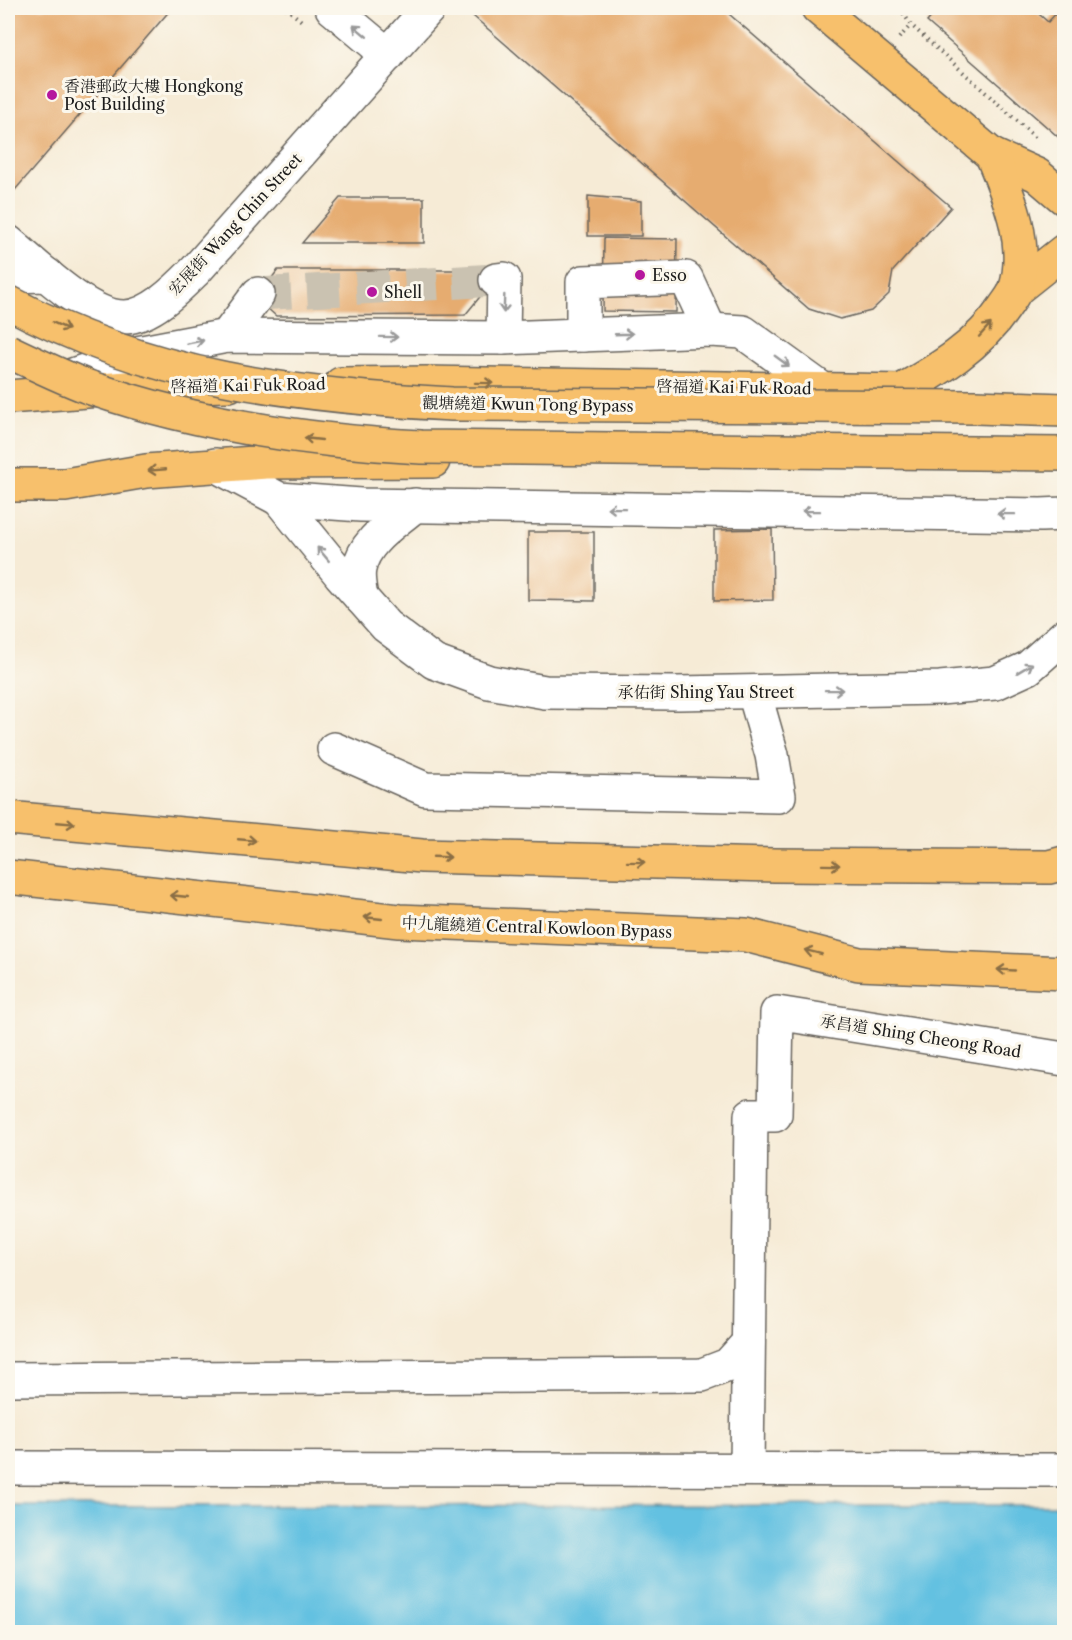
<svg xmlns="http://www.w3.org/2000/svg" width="1072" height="1640" viewBox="0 0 1072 1640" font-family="'Libre Caslon Text','Noto Serif TC',serif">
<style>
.water{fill:#63c1e1;stroke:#406e7e;stroke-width:1.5}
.building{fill:#e6ac6f}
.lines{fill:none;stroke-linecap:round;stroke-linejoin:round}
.minor-tunnel{stroke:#cac2b1;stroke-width:33;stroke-dasharray:33 16;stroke-linecap:butt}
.minor-casing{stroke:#68645d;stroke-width:36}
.major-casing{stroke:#68645d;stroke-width:36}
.highway-casing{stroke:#68645d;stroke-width:36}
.path{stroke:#68645d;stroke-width:4;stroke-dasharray:1.5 4.5;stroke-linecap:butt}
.minor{stroke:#fff;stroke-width:33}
.major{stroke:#f7c06c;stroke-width:33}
.highway{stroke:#f7c06c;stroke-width:33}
.highway-bridge-casing{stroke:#68645d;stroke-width:36;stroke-linecap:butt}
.highway-bridge{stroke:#f7c06c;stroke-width:33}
.oneway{stroke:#999}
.oneway2{stroke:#8a6e44}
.poi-dot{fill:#b5179e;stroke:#fbf7ec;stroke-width:2}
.labels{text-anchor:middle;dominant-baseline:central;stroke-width:6;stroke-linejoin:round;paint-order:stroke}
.poi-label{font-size:16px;fill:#1c1c1c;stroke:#fbf7ec;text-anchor:start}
.street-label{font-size:16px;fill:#1c1c1c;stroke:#fbf7ec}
</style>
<rect width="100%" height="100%" fill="#fbf7ec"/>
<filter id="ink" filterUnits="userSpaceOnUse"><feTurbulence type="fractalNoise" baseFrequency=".0167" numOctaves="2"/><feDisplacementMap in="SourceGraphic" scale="12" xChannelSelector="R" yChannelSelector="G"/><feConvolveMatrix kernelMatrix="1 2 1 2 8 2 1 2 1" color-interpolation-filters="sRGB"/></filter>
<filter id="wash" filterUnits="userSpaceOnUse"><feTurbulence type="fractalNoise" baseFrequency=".008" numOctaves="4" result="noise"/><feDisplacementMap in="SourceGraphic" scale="24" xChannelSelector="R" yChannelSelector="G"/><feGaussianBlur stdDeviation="1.35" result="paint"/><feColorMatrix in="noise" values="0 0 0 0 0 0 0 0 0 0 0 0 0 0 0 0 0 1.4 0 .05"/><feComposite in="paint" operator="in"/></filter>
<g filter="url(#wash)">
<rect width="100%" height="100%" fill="#f6ebd6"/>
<polygon class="water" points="1064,1505 1064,1632 8,1632 8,1506"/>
<g id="blocks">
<g class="building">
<polygon points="8,8 172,8 15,190 8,183"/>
<polygon points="481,8 722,8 951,207 893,271 889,294 871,311 840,319 809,309 473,16"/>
<polygon points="939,8 1032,8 1048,22 1061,8 1064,8 1064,142 927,22"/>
<polygon points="588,196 641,201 641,236 588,236"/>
<polygon points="340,198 424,198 424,243 302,243"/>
<polygon points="604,238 677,239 676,312 603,311"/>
<polygon points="278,270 467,270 488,287 465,315 276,316 256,298"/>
<polygon points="772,529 773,600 714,601 714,530"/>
<polygon points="528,532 594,532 594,601 528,600"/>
</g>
</g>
</g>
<g filter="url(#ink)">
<use href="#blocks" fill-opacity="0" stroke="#68645d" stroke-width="1.5"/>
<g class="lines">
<polyline class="minor-tunnel" points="258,294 496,280"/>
<g class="minor-casing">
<g id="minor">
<polyline points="332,8 388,55"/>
<path d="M8 242C36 265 88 318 125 317 152 316 179 287 196 270L429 8"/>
<polyline points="8,276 47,275"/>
<polyline points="496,280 504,279 503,338"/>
<polyline points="583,335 583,282 686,278 710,330"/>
<polyline points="227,336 258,294"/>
<polyline points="46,384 137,353 227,336 503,338 710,330 743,332 822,389"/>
<polyline points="215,465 279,499 361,505 1041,515 1064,514"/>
<polyline points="279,499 340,574 386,626 434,662 489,682 545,692 678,693 940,688 995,683 1028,668 1064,636"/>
<path d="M361 598C360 590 357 578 359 569 364 540 395 523 415 505"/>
<polyline points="334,749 425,789 779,796 772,755 754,692"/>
<polyline points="8,1379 702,1375 728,1365 748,1343"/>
<polyline points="8,1468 1064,1470"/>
<polyline points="747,1469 751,1115 775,1115 777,1013 1064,1059"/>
</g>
</g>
<g class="major-casing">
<g id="major">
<polyline points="818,8 992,155 1037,175 1064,198"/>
<polyline points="1015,290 1064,251"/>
<path d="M901 391C940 369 978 346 1004 308 1008 302 1014 295 1016 288 1029 243 1009 197 992 155"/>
</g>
</g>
<g class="highway-casing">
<g id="highway">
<polyline points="341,384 426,383 907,391"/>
<polyline points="8,397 140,387 229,385"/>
<polyline points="8,485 65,485 146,471 266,462 433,461"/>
<polyline points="8,818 422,856 775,865 1049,867 1064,863"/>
<polyline points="8,877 399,921 746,935 859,964 1064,973"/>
</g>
</g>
<g class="path">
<polyline points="286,8 304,23"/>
<polyline points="900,8 911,25 1037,139"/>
<polyline points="464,13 468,8"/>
<polyline points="899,38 911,25"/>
</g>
<use href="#minor" class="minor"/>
<use href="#major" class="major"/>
<use href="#highway" class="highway"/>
<g class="highway-bridge-casing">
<g id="highway-bridge">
<path d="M8 302C149 378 295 396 452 404L976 407 1064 410"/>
<path d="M8 351C35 364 62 377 91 388 198 425 308 441 421 447L1064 454"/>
</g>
</g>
<use href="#highway-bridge" class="highway-bridge"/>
</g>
<defs><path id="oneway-shaft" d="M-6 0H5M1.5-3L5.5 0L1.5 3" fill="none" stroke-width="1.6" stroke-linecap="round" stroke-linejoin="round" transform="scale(1.5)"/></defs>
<g class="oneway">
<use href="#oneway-shaft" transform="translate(360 31) rotate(-140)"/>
<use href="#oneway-shaft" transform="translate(504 304) rotate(92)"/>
<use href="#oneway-shaft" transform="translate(624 334) rotate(-2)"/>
<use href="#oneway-shaft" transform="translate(389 337) rotate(1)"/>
<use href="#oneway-shaft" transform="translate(195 342) rotate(-11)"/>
<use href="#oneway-shaft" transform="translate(782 361) rotate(36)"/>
<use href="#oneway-shaft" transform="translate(616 508) rotate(-179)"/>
<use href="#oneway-shaft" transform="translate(811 511) rotate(-179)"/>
<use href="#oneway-shaft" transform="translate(1006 514) rotate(-179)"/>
<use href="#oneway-shaft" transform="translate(323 554) rotate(-130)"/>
<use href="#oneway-shaft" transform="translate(1025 668) rotate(-31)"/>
<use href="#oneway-shaft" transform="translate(834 690) rotate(-1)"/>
</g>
<g class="oneway2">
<use href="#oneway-shaft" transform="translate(61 326) rotate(24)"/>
<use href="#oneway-shaft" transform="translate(985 330) rotate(-48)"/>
<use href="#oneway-shaft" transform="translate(484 383) rotate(1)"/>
<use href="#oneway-shaft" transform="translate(313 439) rotate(-174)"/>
<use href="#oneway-shaft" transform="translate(157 470) rotate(175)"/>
<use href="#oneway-shaft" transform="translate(66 823) rotate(5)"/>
<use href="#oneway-shaft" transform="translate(247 840) rotate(5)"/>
<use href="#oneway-shaft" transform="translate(442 857) rotate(2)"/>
<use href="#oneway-shaft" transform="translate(636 862) rotate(1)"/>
<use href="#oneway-shaft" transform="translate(831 865) rotate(1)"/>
<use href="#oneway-shaft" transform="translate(179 896) rotate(-174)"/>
<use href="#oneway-shaft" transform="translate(373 918) rotate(-174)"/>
<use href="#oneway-shaft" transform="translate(813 952) rotate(-166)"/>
<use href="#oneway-shaft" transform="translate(1006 970) rotate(-177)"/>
</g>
</g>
<g class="poi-dot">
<circle cx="52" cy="95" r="6"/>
<circle cx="640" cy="275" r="6"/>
<circle cx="372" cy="292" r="6"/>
</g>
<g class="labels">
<g class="poi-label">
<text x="64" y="86">香港郵政大樓 Hongkong<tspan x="64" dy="18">Post Building</tspan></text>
<text x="652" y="275">Esso</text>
<text x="384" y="292">Shell</text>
</g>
<g class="street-label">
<text transform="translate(235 224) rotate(-47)">宏展街 Wang Chin Street</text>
<text transform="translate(248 385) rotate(-1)">啓福道 Kai Fuk Road</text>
<text transform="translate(734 387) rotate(1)">啓福道 Kai Fuk Road</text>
<text transform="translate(528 404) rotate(1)">觀塘繞道 Kwun Tong Bypass</text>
<text x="706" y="692">承佑街 Shing Yau Street</text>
<text transform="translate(537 927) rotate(2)">中九龍繞道 Central Kowloon Bypass</text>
<text transform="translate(921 1036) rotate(9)">承昌道 Shing Cheong Road</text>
</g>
</g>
<rect width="1072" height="1640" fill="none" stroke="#fbf7ec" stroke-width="30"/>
</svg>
